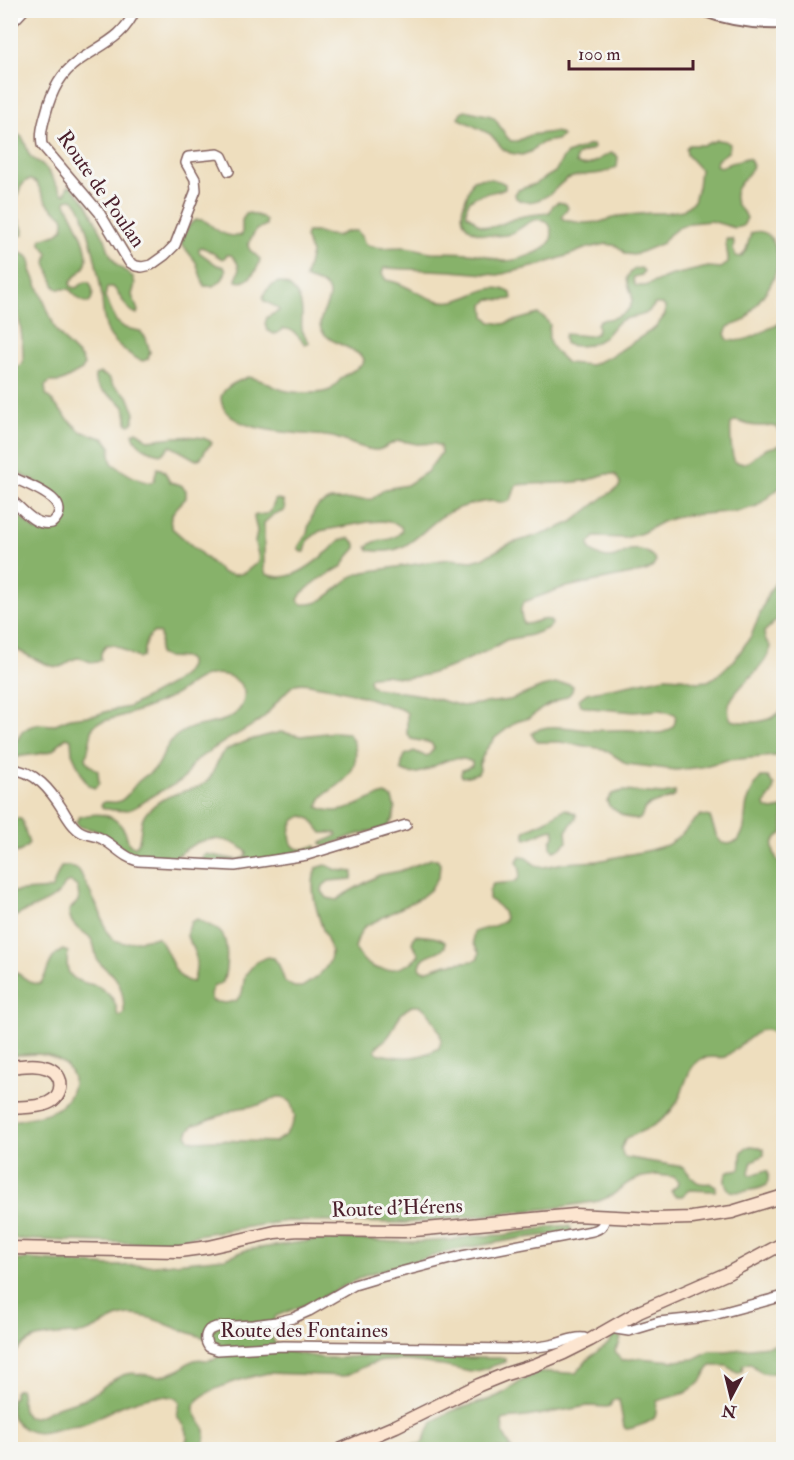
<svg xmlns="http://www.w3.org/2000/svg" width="794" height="1460" viewBox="0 0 794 1460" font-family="'IM FELL Double Pica',serif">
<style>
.forest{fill:#87b26a;stroke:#68684a;stroke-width:1.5;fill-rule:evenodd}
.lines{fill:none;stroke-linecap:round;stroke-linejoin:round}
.minor-casing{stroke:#83625e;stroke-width:12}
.tertiary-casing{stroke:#83625e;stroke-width:14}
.secondary-casing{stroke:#83625e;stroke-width:15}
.minor{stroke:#fff;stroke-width:9}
.tertiary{stroke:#fff;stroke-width:10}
.secondary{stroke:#fce5d0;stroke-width:12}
.labels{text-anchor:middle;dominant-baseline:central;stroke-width:6;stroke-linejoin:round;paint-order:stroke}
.street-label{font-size:21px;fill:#4a1f2b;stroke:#f6f6f2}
</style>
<rect width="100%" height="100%" fill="#f6f6f2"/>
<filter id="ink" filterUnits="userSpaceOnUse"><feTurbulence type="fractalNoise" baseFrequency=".0167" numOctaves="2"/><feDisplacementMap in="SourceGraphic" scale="12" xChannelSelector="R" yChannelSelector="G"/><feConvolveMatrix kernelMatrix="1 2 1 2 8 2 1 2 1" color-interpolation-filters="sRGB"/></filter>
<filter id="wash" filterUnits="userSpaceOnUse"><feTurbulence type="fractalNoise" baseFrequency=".008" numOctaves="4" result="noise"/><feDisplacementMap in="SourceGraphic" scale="24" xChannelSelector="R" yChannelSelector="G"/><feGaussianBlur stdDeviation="1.35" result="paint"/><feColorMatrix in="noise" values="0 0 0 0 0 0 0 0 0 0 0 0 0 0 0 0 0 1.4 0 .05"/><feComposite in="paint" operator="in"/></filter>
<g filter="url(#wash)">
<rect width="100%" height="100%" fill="#eedebe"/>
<g class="forest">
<polygon points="465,110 491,116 495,119 507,137 511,141 517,141 530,135 553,132 559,133 562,136 557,140 544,142 537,146 530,152 522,155 510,153 503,149 490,134 458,118 461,112"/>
<path d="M15 134C28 136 24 149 31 157 34 160 40 162 43 165 52 174 55 185 63 194H65L68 186H71L87 204 105 239 110 254 117 265 133 277 135 284 132 295 138 311 137 314C125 310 121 295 113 287H107L105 297 116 321 125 328 140 331 146 338 150 352 148 359 143 361C133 359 112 341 108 332 102 319 103 304 101 290 97 267 93 244 85 222 83 215 81 205 75 201 72 198 70 199 66 200V203C73 218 93 250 85 266 81 274 72 276 70 284L72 287 76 288 85 282H89C94 289 94 296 89 303 80 302 75 295 69 289H58L55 287 46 263 48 253 41 244V239L59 233 63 228C67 211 57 216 49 205 44 199 40 190 37 183 32 180 28 178 24 183 16 191 15 207 18 217 20 223 24 228 23 235L18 236 11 232 10 137Z"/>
<path d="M717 140 725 141 730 144 728 152 717 160 716 165 720 167 746 158 750 159 753 166C748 179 730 186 736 203 739 210 745 211 747 218L743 226 735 228 711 221 690 223 678 228 669 235 663 243 634 255 626 254 617 246 607 244 587 248 572 254 537 266 498 275 451 271 384 268 382 274 386 280C391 281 396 282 400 284 417 291 433 304 453 301 474 298 490 280 511 293L512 299C504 301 497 299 489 299L484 305 485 316 491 322 503 324 538 314 545 318 550 325C545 345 554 350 567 363L591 365 613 355 655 328 665 315V307L662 304H655C643 322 633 313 618 322 613 326 610 332 605 336 595 346 578 348 565 344L564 337 565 334 589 336 596 334 598 329 597 324 600 320C614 319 634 314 632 296 631 289 625 283 628 276 629 273 632 271 635 269L641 268 644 271 642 275 634 277 633 281 636 286H645L669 276 708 267 721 268 728 263C729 254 725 248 726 239H732L734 242 733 250 736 256 741 257 746 250 751 233C773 224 781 255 776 271 772 286 762 296 754 308 751 311 749 317 745 320 741 323 733 325 728 327L725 334 728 340C751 344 763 329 783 322V485L757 506 739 511 679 516 662 522 642 533 626 538 595 537 589 543 590 550C596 554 601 558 608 558 616 559 623 552 630 550 640 548 651 552 656 561L653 567 646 571 562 588 524 602C519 608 521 617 524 624 533 625 540 617 550 620L552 624 549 628 531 635 506 640 491 649 451 667 426 675 406 678 385 675 372 676 369 679 370 684 375 688 422 695 462 706 510 700 542 687 556 684H569L573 686 572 691 569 695 543 708 529 718 516 722 495 738 485 751 479 765 480 769 478 773 468 776 462 777 461 774 462 770 472 766V762C443 747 424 785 401 770L402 763 405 755 414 751 425 756 429 755 434 748 431 743 411 739 407 733V713L403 710C374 700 345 689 314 685 309 684 302 682 296 684 288 686 272 709 264 717 251 729 232 735 218 746 208 752 195 759 189 769 186 775 189 772 185 777 179 784 170 786 161 791 137 804 135 816 103 808L101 805 104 802C108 801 113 803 117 802 127 800 133 785 140 780 146 775 153 772 158 765 164 756 165 745 174 738 192 722 211 727 229 718 243 711 251 692 237 681 228 674 217 673 206 676 194 679 183 691 171 697 148 709 122 716 97 723L93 727 86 759 90 765 98 771 99 783 95 788 89 786 84 779 72 753 71 739 67 737C60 740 59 746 53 750 40 756 24 754 11 759V744L16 742 22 732 29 727 39 724 53 725 70 718 96 715 108 711 129 707 173 683 184 674 189 666V661L186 658 165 657 159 654C158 646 162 641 160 634L155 632C145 637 145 645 143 656L139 658C126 654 120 643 106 645L101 653V660C92 666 88 659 79 658 69 658 67 667 58 667 49 667 19 651 10 646L11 638 13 636 10 630V505C17 512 29 528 38 531 57 539 73 511 56 495 44 483 25 478 11 469V366L18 367 23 363C24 338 18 313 13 288L11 285V250C24 254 32 254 31 270L56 330 67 344 82 359 84 365 82 370 64 380 60 382H50L45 386 46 394 66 417 80 431 105 439 111 447 110 455 112 463C122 471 137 480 150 483L154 481 157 468C166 469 166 476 170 482L181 485 186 490V498C178 507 166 515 172 528L223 573 234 575 244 573 258 562C260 552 255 550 255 542 255 541 257 533 257 532 257 526 254 523 254 516 259 513 265 516 270 512 272 509 274 503 275 500L278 499 283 501 285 509 283 512 274 514 264 523V569L266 574C289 585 313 564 330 550 333 547 337 542 340 540 341 540 349 538 350 538L356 544V548L347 558 343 566 318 580 302 593 298 600 301 604C322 607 335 589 350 578 354 575 359 574 364 572L449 559 472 561 483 558 509 544 549 532 572 522 604 497 619 487 620 483 616 475C605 471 596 479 584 481 562 484 540 483 517 485 513 489 514 498 509 501 505 504 496 501 491 501 481 502 468 505 459 508 422 520 415 559 369 550L367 547C377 536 390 545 402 531L401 527 395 523 382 521 368 522 320 531 308 540 305 552H301L299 550V546L307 534 308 528 314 511 319 505 330 500 372 499 385 489 407 485 427 472 441 453 440 446C432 442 425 444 417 444 411 443 405 441 399 441 391 442 385 449 377 450 366 451 344 440 333 437 307 432 224 436 221 399 221 387 239 381 248 377 263 379 270 386 283 390 295 393 319 395 330 390 335 387 338 381 343 377 349 372 357 369 363 364L364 359C354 346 328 344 321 329 315 316 340 296 323 285 318 282 310 281 305 278L311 253 305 237 307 232H316L322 234 337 236 348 231H357L361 236 365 244C379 250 385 247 400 247 411 246 421 251 432 252 448 253 466 251 482 255 490 256 496 261 504 261 516 261 548 252 551 239 553 232 551 222 543 220 530 216 519 233 506 235 483 238 453 231 465 201 468 194 469 187 473 180 485 177 494 178 505 184V189C492 194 462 192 467 215 473 217 476 224 482 226 494 231 509 219 520 217 530 214 540 215 550 212L553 205 558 202 566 204 568 208 562 216 563 220 583 223 600 222 619 216 650 213H664L683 210 694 201 698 187 700 169 687 155 686 148 689 145H704ZM735 421C741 421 744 424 750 425 759 427 767 425 777 427L782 436 781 444C776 448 772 446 766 449 753 454 752 467 735 462 731 455 730 432 731 424Z"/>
<path d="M590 145H593L594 148 593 149 579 154 576 158V163C589 171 599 157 611 153L615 154 618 157 617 167C602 177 585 172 570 178 562 180 558 188 551 193 542 200 526 206 516 198L515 194 518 190 535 184 555 172 563 158 567 154Z"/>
<path d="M249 213 262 217 266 221V225L256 230 250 240 248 246 250 250 260 259C258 270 248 285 236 281 236 278 237 276 238 274 241 267 236 259 231 255H227L223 259C215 256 209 249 201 247L199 249V252L217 265 224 267 226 270C224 281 216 288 204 286L196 262 181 243C184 233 190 217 202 220 207 221 210 225 214 228 222 234 232 238 242 235V220L246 214Z"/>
<path d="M279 282C295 286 302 299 302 315 302 320 301 324 302 329 303 334 306 338 309 342L308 344H305C298 337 293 327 282 329L278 333 274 334 267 330 265 324 267 317 279 311C277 304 268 305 263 300 264 289 271 286 279 282Z"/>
<path d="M100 373 109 378 113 385 128 396 135 413 133 423 130 425 127 424C127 419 127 414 125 409 118 394 92 394 95 375Z"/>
<path d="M137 431C141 433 143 438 148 440 163 439 202 431 212 443 210 446 206 448 205 451 202 456 202 458 196 460L171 446 162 454C150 453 134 445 133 433Z"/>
<path d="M783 570V614L764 632 765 639 770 646C769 673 716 693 731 720 748 724 772 724 783 708V758L775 756 727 760 701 767 676 770 627 764 604 749 560 742H539L533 737 532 733C549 721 574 730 593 730 606 731 618 729 631 730 642 731 654 735 664 732 673 729 677 723 675 714L660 710 634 712 591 708 581 705 579 699 587 693 666 677 682 678 697 682 708 681 717 676 736 658 751 636 768 594Z"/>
<path d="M281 732 301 736 334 732 348 733C361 750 357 771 340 784 331 792 321 792 318 807 344 820 363 798 386 794L392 798 395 808 393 819 387 827 352 836 327 846 322 845 321 843C326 840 333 839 337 835L336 833H322L311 819 304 816C300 817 297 818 295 820 289 826 288 843 296 848 302 851 309 847 315 846L317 847 316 849 258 866 234 861H204L202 860V857L206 854 238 860 246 857 247 852C232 839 209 834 191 846 178 854 174 861 158 860 141 859 128 853 115 843 111 841 108 837 104 834 97 829 86 829 78 826L76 822 79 817C96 812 114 813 124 830 127 834 127 839 129 844L133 846H136C144 837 137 823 147 812 155 803 167 796 179 793 188 789 197 789 205 783 214 777 215 764 221 755 228 744 268 735 281 732Z"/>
<path d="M761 777H768L774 786 772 794 765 803 766 808 772 810 783 808V833C764 844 776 856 783 871V1040L768 1030H760L725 1057C717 1059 708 1055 701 1059 686 1067 685 1091 676 1104 664 1123 646 1130 626 1138L621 1149 624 1157 683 1167C694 1178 694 1186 711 1183L716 1186 715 1191 689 1190 682 1196H675L671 1191 677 1186 678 1182 674 1177 657 1175 642 1177 628 1183 611 1196 599 1201 554 1208 439 1220 403 1223 287 1221 202 1234 168 1242 133 1243 11 1239V1121C24 1119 49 1115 59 1107 66 1102 70 1096 72 1088 78 1068 56 1056 38 1054 29 1054 20 1055 11 1056V969L32 983 40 984C49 973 47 957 63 950L68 952C66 967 66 977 82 982 87 984 92 984 97 986 102 988 108 994 112 998 117 1004 116 1009 118 1016H121L124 1013C124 1000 122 984 112 974 107 970 102 966 98 961 94 954 96 946 91 939 85 931 74 929 71 920 66 907 72 909 78 901 80 897 78 891 77 887L71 882 65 884C55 905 28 907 11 919V892L51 889C56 882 56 875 61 867L69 866 79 870 100 912 107 932 114 940 124 943 157 937C171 949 171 980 193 982 197 972 197 959 194 949 192 944 188 941 187 936 187 931 190 926 191 922L197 919C204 923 213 926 219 931 230 939 227 970 223 982L213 987 210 994 212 1001 225 1003 236 1001 242 993 245 975 256 962 267 957 274 958 279 965 285 982 294 987H302C311 981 324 973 329 962 335 951 326 938 322 927 316 909 309 887 316 868L326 865 337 870 353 872 352 879 329 881 323 886 322 891 327 898 337 900 345 894 379 875 400 871 431 859H437L440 864 439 876 430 890 420 898 364 927 358 938 355 948C359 955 363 962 371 966 386 974 409 968 419 955L412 943 415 935C425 936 437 936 445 942V947C436 956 420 952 420 969L425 971 446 964 473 961 478 958 479 953C474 945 471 941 474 932 486 927 495 928 505 920 505 910 497 905 489 899V891L493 884 514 882 519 878 520 870 517 861 520 856 526 858 537 866 544 867 564 863 597 861 646 851 667 845 682 834 694 821 701 815 710 817 717 837 722 843 729 844 738 841C748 826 743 819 747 803 750 794 755 784 761 777ZM412 1006H421L429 1013 440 1033 441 1041 439 1048C418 1060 400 1059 377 1053L375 1049C379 1043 382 1043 387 1038 398 1027 393 1016 412 1006ZM277 1097H282L291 1102 295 1117 292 1125 285 1135 275 1142 216 1140 194 1141 189 1139 187 1135 189 1130 194 1125 222 1115 235 1109 259 1105Z"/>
<path d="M623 791 663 794 675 792V796C667 801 648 802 644 810 643 813 642 816 640 819 629 822 618 812 609 806L607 801 612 794Z"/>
<path d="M566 809 576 814V818L566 831 567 842C563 846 559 851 553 851 548 844 552 840 555 834L554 829C547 829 535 836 527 839L525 838V831C531 827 537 825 544 822 552 818 558 811 566 809Z"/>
<path d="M18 818 22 820 29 844C24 850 18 855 10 852L11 820Z"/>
<path d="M751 1146 759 1147 764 1149V1155L752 1161 749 1172 750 1175C757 1175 762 1169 768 1171 770 1186 765 1188 751 1190 744 1192 737 1192 730 1191 724 1184 723 1180 728 1171L740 1169C743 1159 736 1150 751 1146Z"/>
<path d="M558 1226H568L571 1228V1232L517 1239 451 1251 368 1274 314 1301 276 1316C268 1331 270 1338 280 1350L323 1358H340L382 1354H441L466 1358H502L505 1359V1362L481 1370 470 1372C444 1366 396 1355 371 1364 362 1367 355 1372 345 1376L268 1373C253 1376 192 1391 194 1409 195 1417 203 1423 205 1431 206 1436 204 1444 203 1449H177C188 1445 190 1435 184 1425 183 1424 178 1419 178 1418 176 1414 179 1407 180 1403L178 1399C163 1393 147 1397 132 1402 115 1407 101 1417 85 1423 79 1426 73 1425 67 1427 51 1430 37 1438 22 1427 10 1418 11 1414 11 1399L14 1397V1392L17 1389H20L21 1392 23 1412 27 1417C38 1419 46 1412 57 1407 67 1403 78 1402 88 1397 100 1391 109 1380 123 1375 136 1370 146 1377 159 1376 166 1376 174 1372 181 1369 184 1366 188 1362 192 1361 202 1356 207 1364 218 1357 220 1350 221 1346 215 1341 202 1337 189 1333 176 1328 160 1322 150 1316 132 1315 115 1314 101 1328 85 1333 81 1334 76 1334 72 1334 42 1337 31 1333 11 1358V1261L27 1259 110 1266 154 1265 225 1258 246 1250 316 1240 353 1239 394 1242H417L451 1240 475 1236 504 1235Z"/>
<path d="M617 1335 621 1338 619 1345 615 1350 616 1353 620 1359 623 1360 638 1358 675 1361 694 1359 709 1351H726L783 1344V1356L778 1359V1361L783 1362V1366H779L775 1372 771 1374 762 1373 750 1363 743 1365 742 1371 739 1373H737L727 1366H711L708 1369 701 1382 685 1393 657 1401C656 1405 657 1413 655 1417 652 1422 632 1429 626 1429L624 1427 619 1400H613L610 1406 607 1407 588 1406 526 1417 505 1419 502 1421 503 1433 512 1449H381L397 1446 421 1444C427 1437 427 1427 435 1421 454 1405 483 1406 503 1393 515 1386 526 1376 539 1373 551 1370 564 1374 576 1373L589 1358 608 1344 613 1336Z"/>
</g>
</g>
<g filter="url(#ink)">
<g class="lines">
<g class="minor-casing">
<g id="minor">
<path d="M135 10C124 38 100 45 77 62 60 74 51 93 46 113 43 124 40 133 42 145L99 212 129 262 136 266 142 267 151 265 165 255 175 245 196 190 195 179 186 163 188 157 218 154 222 156 229 171"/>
<polyline points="10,25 24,10"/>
<path d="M10 476C24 484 78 500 52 523 34 527 23 509 10 499"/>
<path d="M10 769C35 770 51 791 63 810 67 817 71 824 77 829 83 835 91 834 98 837 113 843 123 858 138 861L235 866 307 855 406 825"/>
<polyline points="613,1327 616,1329 629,1331 659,1322 697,1318 717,1314 784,1296"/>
<path d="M586 1342 584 1338C574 1336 565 1342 555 1344 542 1347 529 1348 516 1349L283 1346 218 1350 209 1347C205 1341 204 1336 209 1330L216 1327 253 1325 276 1322 293 1318 309 1311 354 1285 381 1277 462 1256 592 1231C601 1229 604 1225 605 1216"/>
</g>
</g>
<g class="tertiary-casing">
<path id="tertiary" d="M702 10C728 20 756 24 784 23"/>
</g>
<g class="secondary-casing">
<g id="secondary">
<path d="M10 1067C22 1066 36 1063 48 1068 65 1075 64 1096 48 1103 37 1108 22 1107 10 1108"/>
<polyline points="10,1248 179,1251 209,1247 275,1232 299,1230 404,1231 575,1215 655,1219 692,1218 732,1212 784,1196"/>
<polyline points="340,1450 396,1426 479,1385 506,1374 535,1365 564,1353 590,1340 639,1312 728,1273 784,1243"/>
</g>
</g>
<use href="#minor" class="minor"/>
<use href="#tertiary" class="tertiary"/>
<use href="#secondary" class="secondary"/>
</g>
</g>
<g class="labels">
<g class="street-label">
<text transform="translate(101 189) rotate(55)">Route de Poulan</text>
<text transform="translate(397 1208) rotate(-2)">Route d'Hérens</text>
<text x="304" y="1330">Route des Fontaines</text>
</g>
</g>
<rect width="794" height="1460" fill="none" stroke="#f6f6f2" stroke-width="36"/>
<g transform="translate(731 1397) rotate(187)" stroke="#f6f6f2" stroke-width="4.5" paint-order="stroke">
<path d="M0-4.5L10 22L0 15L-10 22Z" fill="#4a1f2b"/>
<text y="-9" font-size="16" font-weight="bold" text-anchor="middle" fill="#4a1f2b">N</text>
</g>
<path d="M569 60v9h124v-9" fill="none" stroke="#4a1f2b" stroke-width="3"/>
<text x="578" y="60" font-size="18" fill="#4a1f2b" stroke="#f6f6f2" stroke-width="4.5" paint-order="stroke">100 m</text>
</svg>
